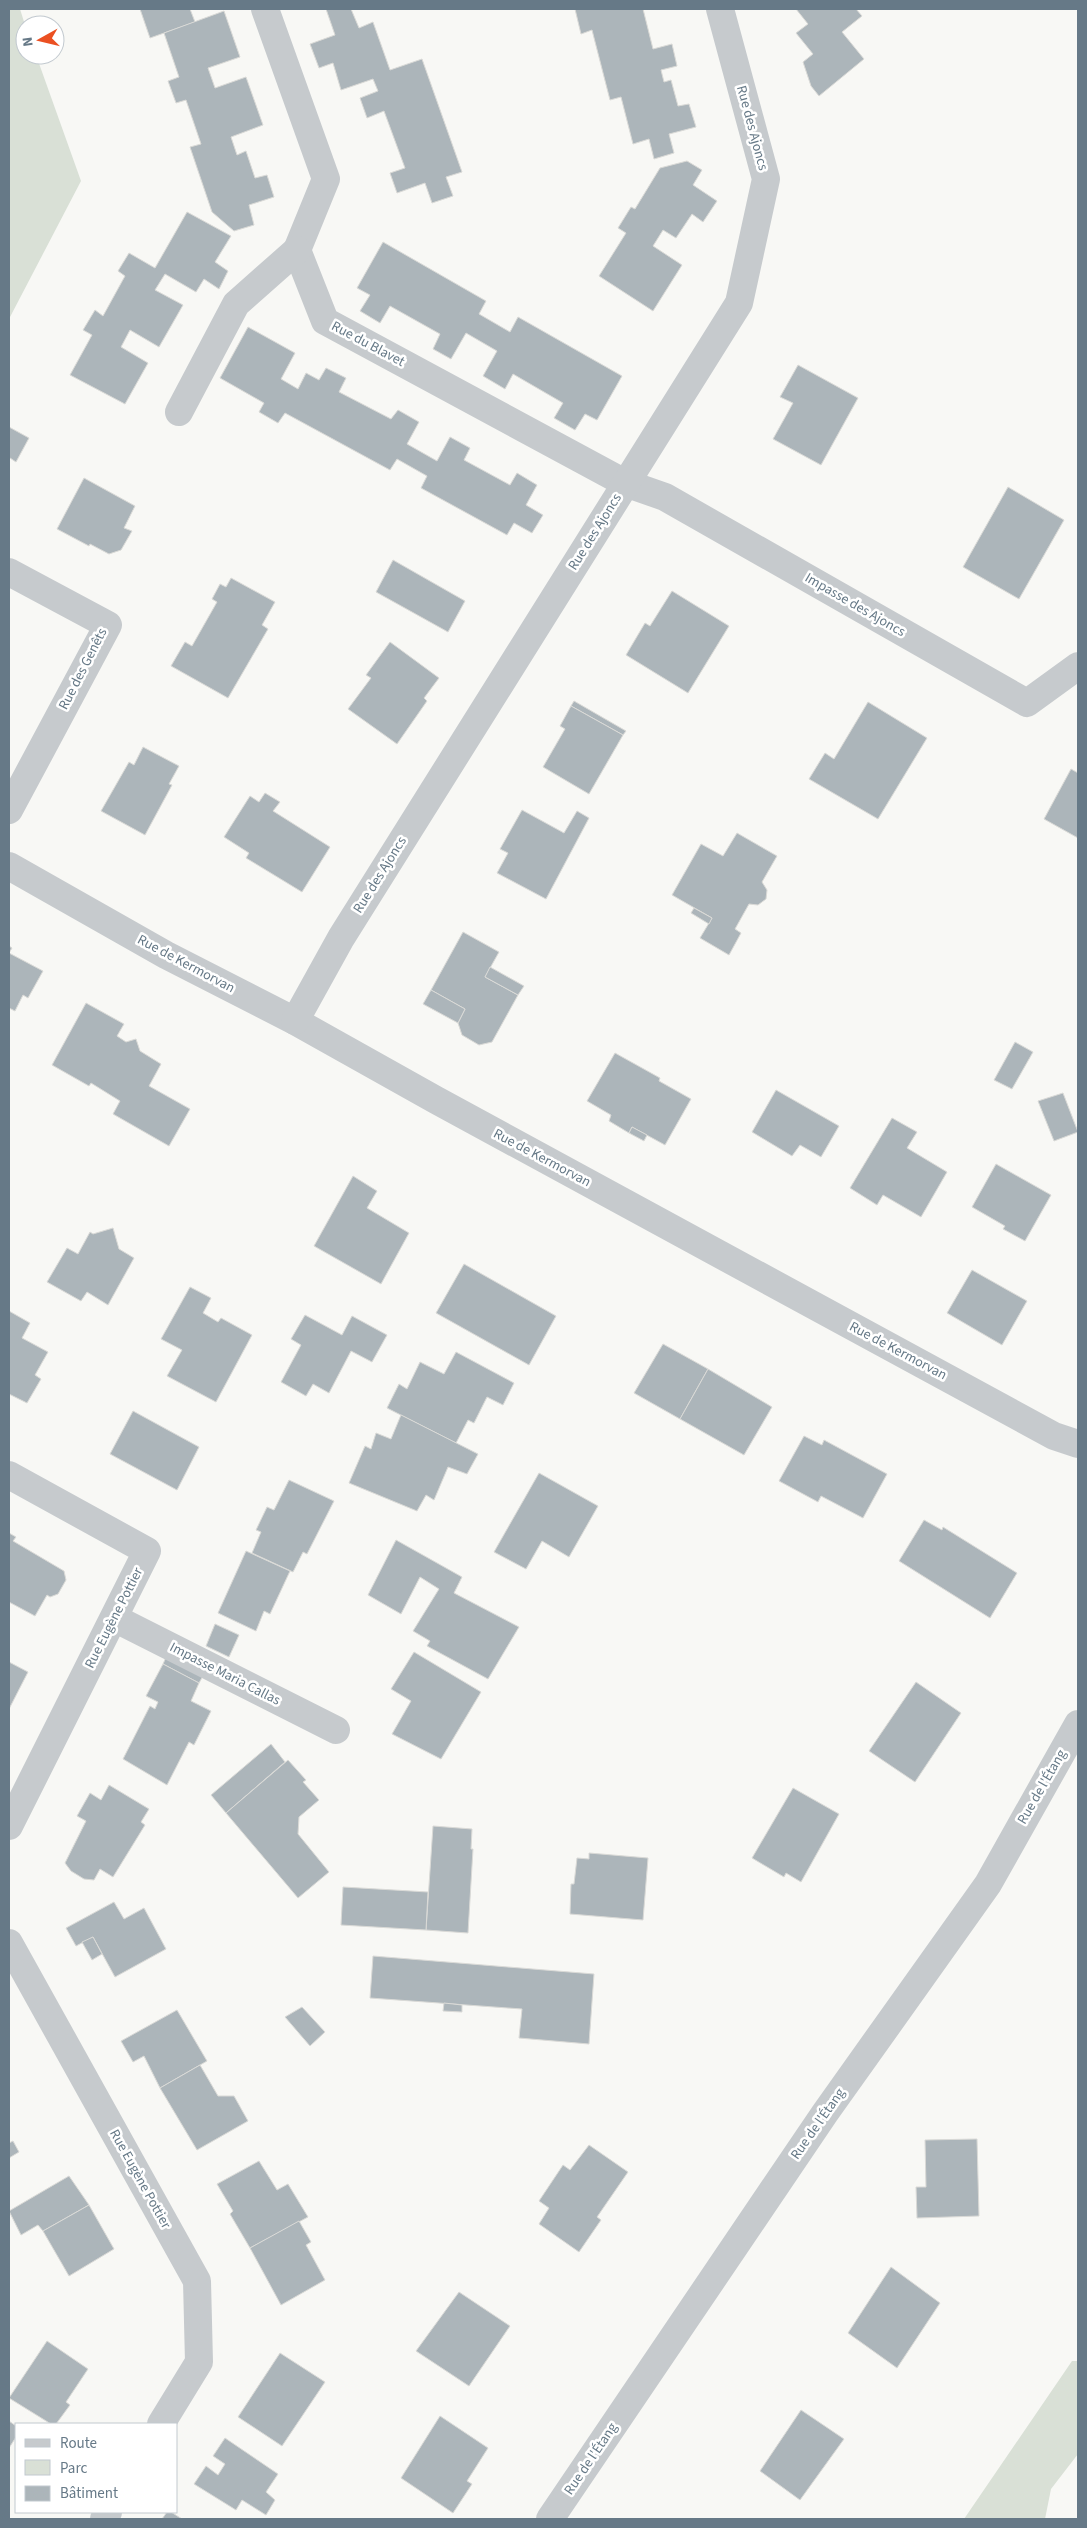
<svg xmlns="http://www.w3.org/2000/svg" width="1087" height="2528" viewBox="0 0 1087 2528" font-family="'Source Sans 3',sans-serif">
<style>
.green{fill:#d9e0d6}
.building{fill:#acb5ba;stroke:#dadad7}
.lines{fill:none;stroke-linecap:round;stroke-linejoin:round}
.minor{stroke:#c6cacd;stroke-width:28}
.labels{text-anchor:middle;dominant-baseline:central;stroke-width:5;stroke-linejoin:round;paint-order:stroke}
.street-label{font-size:14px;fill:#667987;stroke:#fff}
</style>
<rect width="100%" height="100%" fill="#f8f8f5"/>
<g class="green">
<polygon points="9,9 20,9 25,25 25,55 36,55 81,181 9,319"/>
<polygon points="1072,2361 1078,2361 1078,2454 1051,2489 1045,2519 964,2519"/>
</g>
<g class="building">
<polygon points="140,9 190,9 195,22 150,38"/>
<polygon points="326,9 351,9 359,28 373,22 390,70 422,59 462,172 446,177 453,196 432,203 425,183 397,193 390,173 405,168 384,111 367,118 360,98 378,91 373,79 341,90 333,63 319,68 310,44 335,35"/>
<polygon points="575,9 643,9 653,49 672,44 677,66 661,70 664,82 671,80 678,106 689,104 696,127 669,134 674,153 654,159 649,139 633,144 621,97 610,100 592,30 581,34"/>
<polygon points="796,9 856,9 862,16 842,32 864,59 819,96 811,86 803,62 813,54 796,33 808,24"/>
<polygon points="224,11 240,57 208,68 215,88 246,77 263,125 231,137 237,155 246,151 255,178 267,175 274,197 249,205 254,225 234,231 212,212 190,147 201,144 186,100 176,103 168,81 179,77 164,33"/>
<polygon points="687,161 702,170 693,185 717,201 703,222 692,214 676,238 663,230 653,246 682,265 653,311 599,276 626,233 618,228 631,207 635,209 660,168"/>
<polygon points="187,212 231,236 215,262 228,271 219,289 204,279 196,292 165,274 155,290 183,305 159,347 130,330 121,347 148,363 125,404 70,375 92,335 83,330 95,310 103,316 125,276 118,271 129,253 155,268"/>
<polygon points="383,242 486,301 479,314 510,332 518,317 622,376 597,420 585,414 575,430 554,418 563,403 513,374 505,389 483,376 497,351 466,333 451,359 433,349 440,334 390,306 380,323 360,311 370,295 357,288"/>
<polygon points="248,327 295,353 281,379 298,389 306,373 319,380 326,368 346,378 339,392 391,419 398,410 419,422 407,444 437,461 450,437 470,448 464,460 510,485 517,473 537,485 526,505 543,515 532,533 514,523 507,535 421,488 427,476 397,459 390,470 285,413 278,423 259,412 264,403 220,378"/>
<polygon points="798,365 858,398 821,465 773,439 793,403 780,397"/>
<polygon points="9,427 29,438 16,462 10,458 9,461"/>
<polygon points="84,478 135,506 124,528 132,531 121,550 109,554 90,544 89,546 57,529"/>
<polygon points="1008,487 1064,520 1019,599 963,567"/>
<polygon points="393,560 465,601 448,632 376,592"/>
<polygon points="231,578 275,602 262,625 268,629 228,698 171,666 185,642 192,646 217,602 212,599 220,584 226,587"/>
<polygon points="672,591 729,626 688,693 626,655 645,623 650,626"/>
<polygon points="390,642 439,678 424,698 427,701 397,744 348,709 371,678 366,675"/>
<polygon points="574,701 626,731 623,735 571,706"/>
<polygon points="868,702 927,738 878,819 809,779 825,753 834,759"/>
<polygon points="571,706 623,735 589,794 543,767 565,729 560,726"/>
<polygon points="143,747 179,766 169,784 172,785 145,835 101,811 129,762 134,765"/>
<polygon points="1071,769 1078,773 1078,838 1044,819"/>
<polygon points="265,793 280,802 273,811 330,847 302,892 246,858 249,853 224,837 250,796 259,802"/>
<polygon points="522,810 564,833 577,811 589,818 546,899 497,873 508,853 500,849"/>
<polygon points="737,833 777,856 762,882 767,890 766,899 758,905 749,904 735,929 741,933 729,955 700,938 712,918 672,895 701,844 723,856"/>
<polygon points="694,908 712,918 709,924 691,913"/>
<polygon points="463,932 499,952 485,977 518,995 492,1042 479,1045 462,1035 458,1023 465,1009 431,990"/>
<polygon points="9,946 12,948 9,953 43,971 28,998 23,995 15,1011 9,1008"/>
<polygon points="490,967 524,986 518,995 485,977"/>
<polygon points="431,990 465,1009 458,1023 423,1004"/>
<polygon points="86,1003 124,1024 117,1036 126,1042 136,1039 140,1051 161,1064 149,1086 190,1109 169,1146 113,1114 120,1101 91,1083 89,1086 52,1065"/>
<polygon points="1015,1042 1033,1052 1012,1089 994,1080"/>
<polygon points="615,1053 660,1078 659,1081 691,1099 665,1145 632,1127 629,1133 609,1121 611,1115 587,1101"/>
<polygon points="776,1090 839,1126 821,1157 800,1145 792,1156 752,1132"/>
<polygon points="1063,1093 1078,1132 1054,1141 1038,1101"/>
<polygon points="892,1118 917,1132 907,1148 947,1172 921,1217 883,1195 877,1205 850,1188"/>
<polygon points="632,1127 647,1135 644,1141 629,1133"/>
<polygon points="996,1164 1051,1195 1025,1241 1003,1229 1005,1226 972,1207"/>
<polygon points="353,1176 377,1191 367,1208 409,1233 381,1284 314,1246"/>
<polygon points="113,1228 119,1249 134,1258 108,1305 87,1292 81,1301 47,1282 67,1248 78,1254 90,1232 93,1234"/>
<polygon points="464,1264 556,1316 529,1365 436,1313"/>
<polygon points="972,1270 1027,1301 1002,1345 947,1313"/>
<polygon points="190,1287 211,1298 203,1313 218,1322 221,1318 252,1335 216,1402 167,1376 182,1350 161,1339"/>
<polygon points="9,1311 30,1323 22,1338 48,1352 35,1375 41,1379 27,1403 9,1394"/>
<polygon points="305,1315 342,1335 352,1316 387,1335 372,1362 351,1351 329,1393 313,1384 306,1396 281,1382 301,1345 291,1339"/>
<polygon points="663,1344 708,1369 680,1419 634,1393"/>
<polygon points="456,1352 514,1383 503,1405 487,1397 474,1423 468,1420 456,1443 387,1408 399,1384 407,1389 420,1362 444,1374"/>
<polygon points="708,1369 772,1407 744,1455 680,1419"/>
<polygon points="133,1411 199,1447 177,1490 110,1454"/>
<polygon points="401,1415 478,1454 467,1474 448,1467 434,1500 426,1495 417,1511 349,1483 365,1446 371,1449 376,1433 391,1439"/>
<polygon points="804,1436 822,1445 824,1440 887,1474 863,1518 821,1496 818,1502 779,1481"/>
<polygon points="539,1473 598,1506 569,1557 542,1541 526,1569 494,1552"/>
<polygon points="289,1480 334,1501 307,1554 303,1552 293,1572 252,1553 261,1532 256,1530 267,1507 274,1510"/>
<polygon points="924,1520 942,1530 943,1527 1017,1573 990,1618 899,1561"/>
<polygon points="9,1533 16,1537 13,1541 64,1571 66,1580 58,1594 50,1597 47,1595 35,1616 9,1602"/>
<polygon points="396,1540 462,1577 454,1593 519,1627 488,1679 427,1646 430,1641 413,1631 439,1589 420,1577 401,1614 368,1595"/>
<polygon points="246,1551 290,1571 270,1614 264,1611 256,1631 218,1613"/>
<polygon points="215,1624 239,1635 229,1657 206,1646"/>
<polygon points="414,1652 481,1692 441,1759 392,1734 411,1701 391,1689"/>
<polygon points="167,1655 204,1674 199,1683 163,1664"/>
<polygon points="9,1662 28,1672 9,1709"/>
<polygon points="163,1664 199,1683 191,1701 211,1711 194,1745 189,1742 167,1785 123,1759 150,1706 155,1709 158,1702 146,1696"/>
<polygon points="916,1682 961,1713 915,1782 869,1751"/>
<polygon points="271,1744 285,1762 226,1813 211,1795"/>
<polygon points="288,1760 306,1780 303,1782 319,1800 299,1817 298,1834 329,1872 298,1898 226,1813"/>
<polygon points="109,1785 149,1809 141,1822 145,1825 113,1877 100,1869 94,1880 84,1879 71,1871 65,1863 86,1821 77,1816 90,1793 101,1800"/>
<polygon points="793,1788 839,1814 801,1882 786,1873 784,1877 752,1858"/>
<polygon points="433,1826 472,1829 471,1849 473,1849 468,1933 426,1930"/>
<polygon points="589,1853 648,1858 643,1920 570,1914 571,1884 574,1884 577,1858 589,1859"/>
<polygon points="343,1887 428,1892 426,1930 341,1925"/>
<polygon points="114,1902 124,1919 144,1908 166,1949 115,1977 93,1937 76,1946 66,1928"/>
<polygon points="93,1937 102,1954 92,1960 82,1942"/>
<polygon points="373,1956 594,1974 589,2044 519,2038 522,2009 370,1998"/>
<polygon points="444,2003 462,2005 462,2012 443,2011"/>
<polygon points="302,2007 325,2032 310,2046 285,2017"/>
<polygon points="177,2010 207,2061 160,2088 144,2056 133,2062 121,2041"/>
<polygon points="200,2065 218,2096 234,2096 248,2121 197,2150 160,2088"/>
<polygon points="977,2139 979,2216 917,2218 916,2187 926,2187 925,2140"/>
<polygon points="13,2141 19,2152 9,2158 9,2143"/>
<polygon points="589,2145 628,2172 597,2217 601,2220 579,2252 539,2224 549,2208 539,2201 563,2165 570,2170"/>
<polygon points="259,2161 277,2190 288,2184 308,2217 250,2248 230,2214 233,2211 217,2184"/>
<polygon points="69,2176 89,2205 43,2231 38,2225 21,2235 9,2211"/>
<polygon points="89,2205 114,2249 69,2276 43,2231"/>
<polygon points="299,2221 311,2242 306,2245 325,2280 281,2305 250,2248"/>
<polygon points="891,2267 940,2303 897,2368 848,2333"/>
<polygon points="459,2292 510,2326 469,2386 416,2351"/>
<polygon points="47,2341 88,2369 66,2402 70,2405 56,2424 51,2424 9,2398"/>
<polygon points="280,2353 325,2382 282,2446 238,2417"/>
<polygon points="801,2410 844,2439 800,2500 760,2471"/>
<polygon points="440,2416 488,2448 467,2481 472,2484 453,2513 401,2478"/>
<polygon points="9,2421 16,2426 16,2437 9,2448"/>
<polygon points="225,2438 278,2474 266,2492 275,2500 266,2515 242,2500 236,2510 194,2484 206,2466 218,2475 225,2464 213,2456"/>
<polygon points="167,2512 171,2512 182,2519 162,2519"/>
</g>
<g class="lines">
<g class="minor">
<polyline points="265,9 326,179 297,250 325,321 625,483 665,497 1027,703 1078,666"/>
<polyline points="179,412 236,304 297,250"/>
<polyline points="9,572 108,625 9,810"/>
<polyline points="9,866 166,955 295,1021 436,1100 1054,1436 1078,1444"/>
<polyline points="295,1021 341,938 739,303 766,179 720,9"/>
<polyline points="9,1475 147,1551 9,1826"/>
<polyline points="114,1618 336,1730"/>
<polyline points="9,1943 197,2281 199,2362 161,2424"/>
<polyline points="104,2519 108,2512"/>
<polyline points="550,2519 825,2113 988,1884 1078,1724"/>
</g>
</g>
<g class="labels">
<g class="street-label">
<text transform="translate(752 128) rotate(75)">Rue des Ajoncs</text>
<text transform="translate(368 344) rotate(28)">Rue du Blavet</text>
<text transform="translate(595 532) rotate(-58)">Rue des Ajoncs</text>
<text transform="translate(855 605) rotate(30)">Impasse des Ajoncs</text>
<text transform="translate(83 669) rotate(-63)">Rue des Genêts</text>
<text transform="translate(380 875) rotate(-58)">Rue des Ajoncs</text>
<text transform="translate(186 964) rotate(28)">Rue de Kermorvan</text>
<text transform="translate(542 1158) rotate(28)">Rue de Kermorvan</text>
<text transform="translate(898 1351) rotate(28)">Rue de Kermorvan</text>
<text transform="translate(114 1618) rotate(-63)">Rue Eugène Pottier</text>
<text transform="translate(225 1674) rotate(27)">Impasse Maria Callas</text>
<text transform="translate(1042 1787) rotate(-60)">Rue de l'Étang</text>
<text transform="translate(818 2124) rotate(-55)">Rue de l'Étang</text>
<text transform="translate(140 2179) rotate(61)">Rue Eugène Pottier</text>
<text transform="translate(591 2459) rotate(-56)">Rue de l'Étang</text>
</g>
</g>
<rect width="1087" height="2528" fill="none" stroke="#667987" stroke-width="20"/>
<rect x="15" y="2423" width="162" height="90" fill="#ffffff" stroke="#c2c9cf"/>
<rect x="25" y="2439" width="25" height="8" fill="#c6cacd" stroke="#c2c9cf"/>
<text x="60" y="2448" font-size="15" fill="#667987">Route</text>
<rect x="25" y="2460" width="25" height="15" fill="#d9e0d6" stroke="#c2c9cf"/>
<text x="60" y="2473" font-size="15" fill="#667987">Parc</text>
<rect x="25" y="2486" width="25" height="15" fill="#acb5ba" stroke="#c2c9cf"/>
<text x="60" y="2498" font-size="15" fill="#667987">Bâtiment</text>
<g transform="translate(40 40) rotate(262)"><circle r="24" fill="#ffffff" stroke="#c2c9cf"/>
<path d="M0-4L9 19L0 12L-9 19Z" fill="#eb5022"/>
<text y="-8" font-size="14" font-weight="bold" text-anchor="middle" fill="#667987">N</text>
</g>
</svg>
